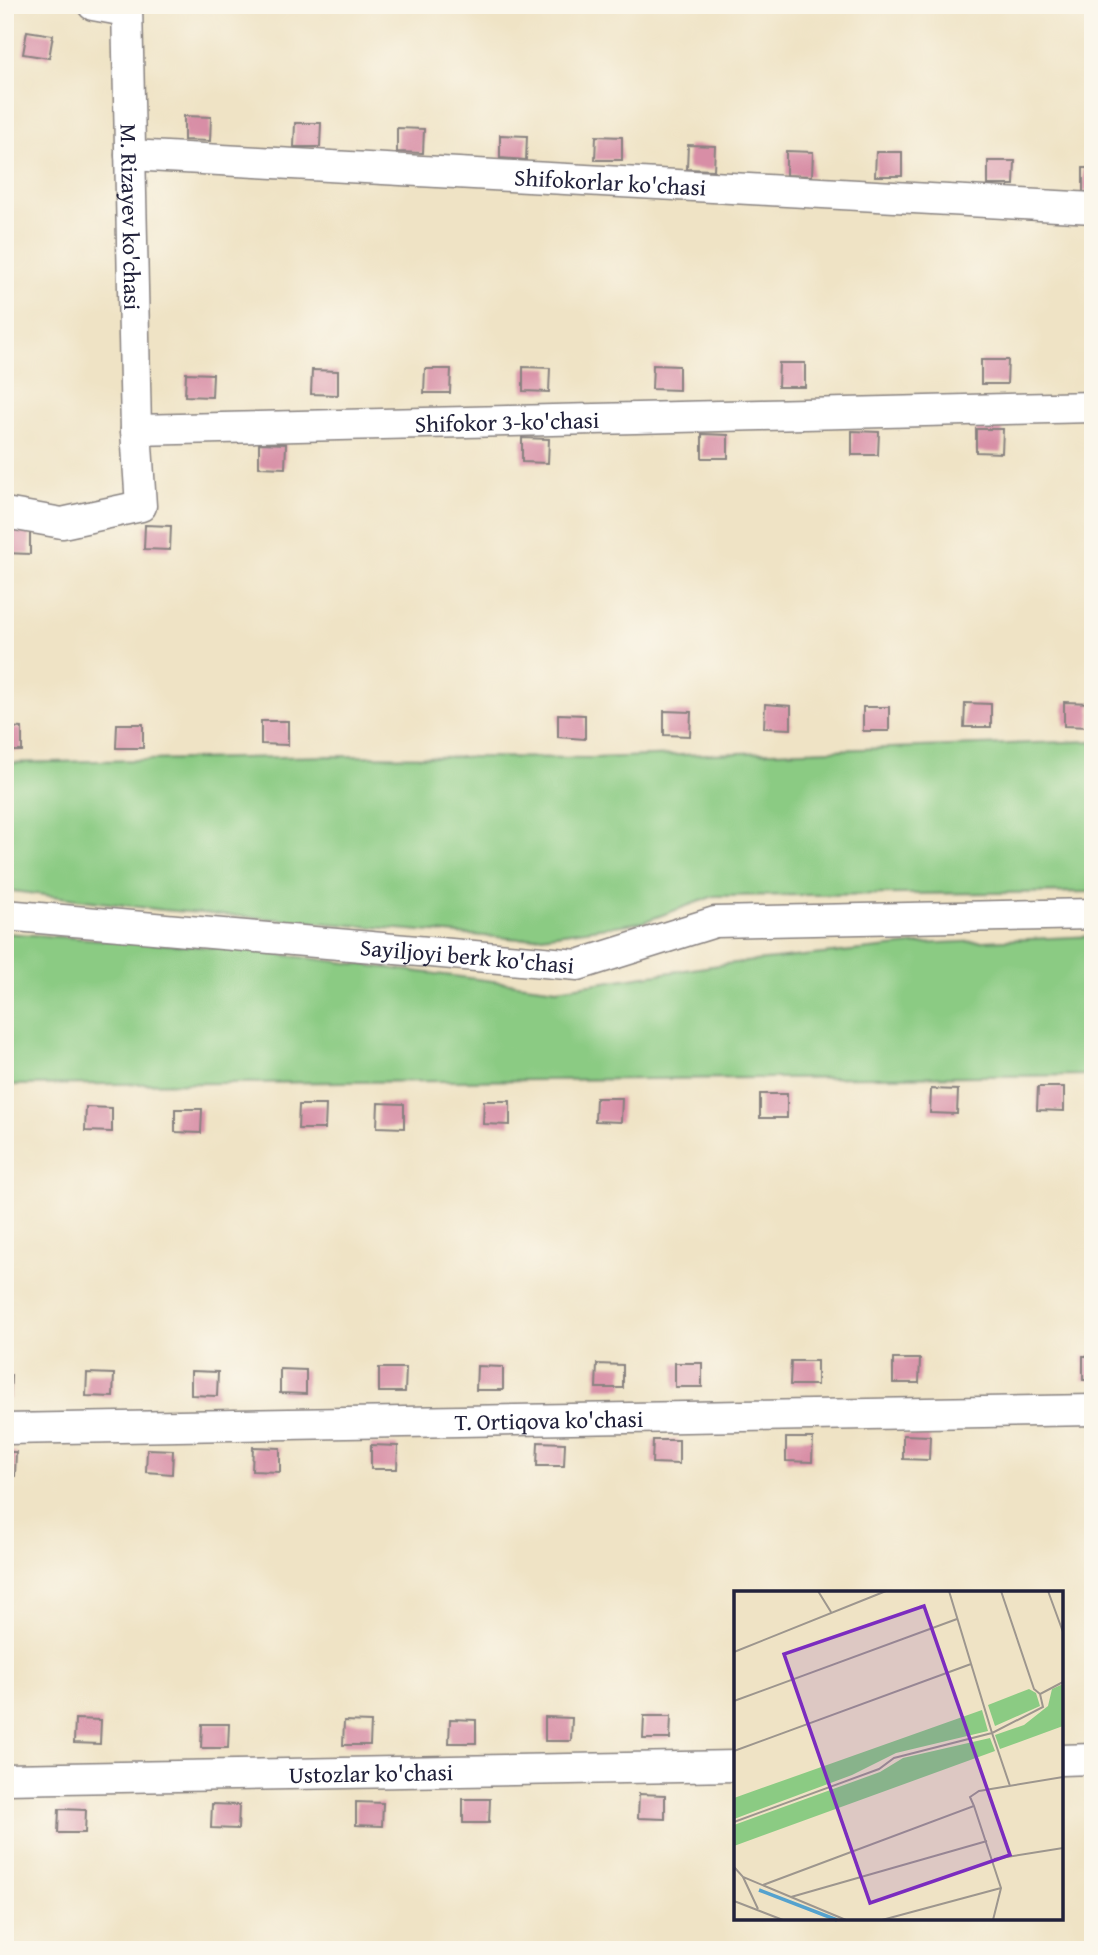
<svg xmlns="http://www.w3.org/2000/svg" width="1098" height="1955" viewBox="0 0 1098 1955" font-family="'Gentium Book Plus',serif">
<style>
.green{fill:#8bcb83;stroke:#56765f;stroke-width:2}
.building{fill:#d88ea6}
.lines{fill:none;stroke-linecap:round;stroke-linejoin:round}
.minor-casing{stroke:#888280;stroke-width:33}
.minor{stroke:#fff;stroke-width:30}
.labels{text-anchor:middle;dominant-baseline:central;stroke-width:7;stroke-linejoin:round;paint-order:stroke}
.street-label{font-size:23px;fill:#22223b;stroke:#fbf7ec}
.inset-river{fill:none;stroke:#55a2ce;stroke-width:3.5}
.inset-road{fill:none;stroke:#9d968e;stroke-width:2}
.view{fill:#7b2cbf;fill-opacity:0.15;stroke:#7b2cbf;stroke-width:3.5}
.inset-edge{fill:none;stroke:#22223b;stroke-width:3.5}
</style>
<rect width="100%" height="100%" fill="#fbf7ec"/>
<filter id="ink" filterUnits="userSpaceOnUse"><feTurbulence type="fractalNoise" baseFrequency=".0143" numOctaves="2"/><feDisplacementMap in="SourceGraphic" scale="14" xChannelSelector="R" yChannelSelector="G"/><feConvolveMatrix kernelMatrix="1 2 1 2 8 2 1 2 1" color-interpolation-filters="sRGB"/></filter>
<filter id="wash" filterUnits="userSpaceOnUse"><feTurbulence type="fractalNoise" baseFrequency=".00686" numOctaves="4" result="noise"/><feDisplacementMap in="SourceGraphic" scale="28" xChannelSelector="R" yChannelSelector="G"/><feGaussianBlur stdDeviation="1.57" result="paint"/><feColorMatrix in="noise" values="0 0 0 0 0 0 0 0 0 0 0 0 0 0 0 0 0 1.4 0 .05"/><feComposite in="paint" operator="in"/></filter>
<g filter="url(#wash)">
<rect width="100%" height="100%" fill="#efe3c5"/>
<g class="green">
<polygon points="1093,741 1093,892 714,896 643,922 520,939 163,910 5,890 5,763 329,756 592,758"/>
<polygon points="5,933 235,949 557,989 726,964 919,944 1093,936 1093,1075 5,1085"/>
</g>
<g id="blocks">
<g class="building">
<polygon points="27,31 53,35 49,58 23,54"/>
<polygon points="184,116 211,117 210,141 184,140"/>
<polygon points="295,123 321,123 320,147 294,147"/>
<polygon points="397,128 424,129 423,153 397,152"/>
<polygon points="500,135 527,136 526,160 500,158"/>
<polygon points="596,136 622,137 622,160 595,160"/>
<polygon points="688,145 715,146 714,170 687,169"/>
<polygon points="786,151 813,152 812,176 786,175"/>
<polygon points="876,152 902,152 902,176 875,176"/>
<polygon points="988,161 1015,161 1014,185 988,185"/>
<rect x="1083" y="168" width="10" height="24"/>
<polygon points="981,360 1008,360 1007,384 981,384"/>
<polygon points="779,363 805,363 805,387 778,387"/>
<polygon points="653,365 679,366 679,390 652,389"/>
<polygon points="523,367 550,368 549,392 523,391"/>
<polygon points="425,369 451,369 450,393 424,393"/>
<polygon points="312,370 338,371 338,395 311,394"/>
<polygon points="186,373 213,374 212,397 185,396"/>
<polygon points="976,429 1003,429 1002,453 976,452"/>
<polygon points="852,431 879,432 878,455 852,455"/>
<polygon points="702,434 728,435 728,458 702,458"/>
<polygon points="522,438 549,439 548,463 522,462"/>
<polygon points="259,443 286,444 285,468 259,467"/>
<polygon points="145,525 171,526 170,550 144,549"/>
<polygon points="5,530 30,530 30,554 5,553"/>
<polygon points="1064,702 1091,703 1090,727 1064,726"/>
<polygon points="965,703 991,704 991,727 964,727"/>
<polygon points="765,704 791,706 791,729 764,728"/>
<rect x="863" y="707" width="26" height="24"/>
<polygon points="664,711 691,712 690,736 664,735"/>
<polygon points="558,714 585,715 585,739 558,737"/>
<polygon points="261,721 288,721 288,745 261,744"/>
<polygon points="117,724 143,724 143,748 116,748"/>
<polygon points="5,727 22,728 22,751 5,751"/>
<polygon points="1038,1087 1064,1087 1064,1111 1037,1110"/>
<polygon points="931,1089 958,1090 957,1114 930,1113"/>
<rect x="760" y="1094" width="27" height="24"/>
<polygon points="596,1098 622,1098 621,1122 595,1121"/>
<polygon points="484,1101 510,1101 510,1125 483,1124"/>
<polygon points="378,1103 404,1104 404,1128 377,1127"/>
<polygon points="299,1105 326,1105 325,1129 298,1129"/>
<polygon points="86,1107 112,1108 112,1132 85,1131"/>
<polygon points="175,1109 202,1109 201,1133 175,1132"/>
<polygon points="5,1110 11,1111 11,1134 5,1134"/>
<rect x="1083" y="1356" width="10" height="24"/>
<polygon points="893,1359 920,1359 919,1383 893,1383"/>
<polygon points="791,1361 817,1361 817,1385 790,1385"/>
<rect x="675" y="1363" width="27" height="24"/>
<polygon points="597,1364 623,1365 623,1388 596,1388"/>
<polygon points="477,1366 503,1367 503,1390 476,1390"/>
<polygon points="379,1368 406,1368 405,1392 379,1392"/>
<polygon points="280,1369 306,1370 306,1394 280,1393"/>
<polygon points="191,1371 218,1372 217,1396 191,1395"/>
<polygon points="87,1373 114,1374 113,1397 86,1396"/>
<polygon points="5,1375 11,1375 10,1399 5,1399"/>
<polygon points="903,1435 930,1436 929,1460 903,1459"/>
<polygon points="786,1438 813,1438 812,1462 786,1461"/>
<polygon points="653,1440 679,1440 679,1464 652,1463"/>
<polygon points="538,1442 565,1443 564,1466 537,1466"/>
<polygon points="371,1445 398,1446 397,1469 371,1469"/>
<polygon points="253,1447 280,1448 280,1472 252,1471"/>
<polygon points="147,1449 173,1450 172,1474 146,1472"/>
<polygon points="5,1452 16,1452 15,1476 5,1476"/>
<polygon points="644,1716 671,1716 670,1739 643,1739"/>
<polygon points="545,1717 572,1718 571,1741 545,1741"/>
<polygon points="75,1719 101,1720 100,1744 74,1743"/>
<polygon points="450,1719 476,1720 476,1743 449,1743"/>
<polygon points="344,1721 371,1722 370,1745 343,1745"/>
<polygon points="202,1724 229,1724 228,1748 201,1748"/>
<polygon points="639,1794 665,1795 665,1819 638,1818"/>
<polygon points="463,1799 490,1799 489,1823 463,1823"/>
<polygon points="356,1802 383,1803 382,1826 356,1825"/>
<polygon points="212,1804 239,1805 238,1829 211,1828"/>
<polygon points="59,1809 86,1810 85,1833 58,1833"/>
</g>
</g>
</g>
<g filter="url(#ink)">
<use href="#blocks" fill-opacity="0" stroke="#888280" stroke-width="2"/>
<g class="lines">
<g class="minor-casing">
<g id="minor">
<polyline points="93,5 126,11"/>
<path id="s1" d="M127 5 136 430"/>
<path id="s2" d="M130 155 1093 208"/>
<path id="s3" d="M5 513 62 523 141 506 136 430 1093 407"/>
<path id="s4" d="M5 915 578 965 715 922 1093 914"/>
<path id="s5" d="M5 1429 1093 1410"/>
<polyline points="1061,1760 1093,1759"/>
<path id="s6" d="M5 1779 736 1766"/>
</g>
</g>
<use href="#minor" class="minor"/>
</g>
</g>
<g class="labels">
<g class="street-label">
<text stroke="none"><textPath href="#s2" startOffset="481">Shifokorlar ko'chasi</textPath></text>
<text stroke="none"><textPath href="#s1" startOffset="212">M. Rizayev ko'chasi</textPath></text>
<text stroke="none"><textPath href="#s3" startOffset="586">Shifokor 3-ko'chasi</textPath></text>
<text stroke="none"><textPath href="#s4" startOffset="464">Sayiljoyi berk ko'chasi</textPath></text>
<text stroke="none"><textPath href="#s5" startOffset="544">T. Ortiqova ko'chasi</textPath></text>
<text stroke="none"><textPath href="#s6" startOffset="366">Ustozlar ko'chasi</textPath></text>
</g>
</g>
<g transform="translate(734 1591)">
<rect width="329" height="329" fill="#efe3c5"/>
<path d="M329 93V135L266 158 261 144 290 134 314 115 318 98ZM295 98 302 102 306 115 261 135 254 114ZM248 119 254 140 162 162 118 184 0 228V207ZM256 147 261 160 0 255V234L146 181 169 167Z" fill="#8bcb83"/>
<path class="inset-river" d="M25 299 103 329"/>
<path class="inset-road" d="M84 0 97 21M267 0 300 98 306 103M314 0 329 41M0 61 152 0M0 110 223 28M0 160 237 73M276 195 258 142 309 116 306 103 329 91M240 215 267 297 259 329M0 231 145 178 160 167 258 142 215 0M260 268 329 257M0 276 9 286 112 329M9 286 24 318M29 294 240 215 236 206 245 200 329 186M57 306 253 250M0 310 49 329M148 329 267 297"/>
<path class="view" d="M190 15 276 264 136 312 50 63Z"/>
<rect width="329" height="329" class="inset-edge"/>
</g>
<rect width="1098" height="1955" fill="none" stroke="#fbf7ec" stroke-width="28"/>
</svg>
